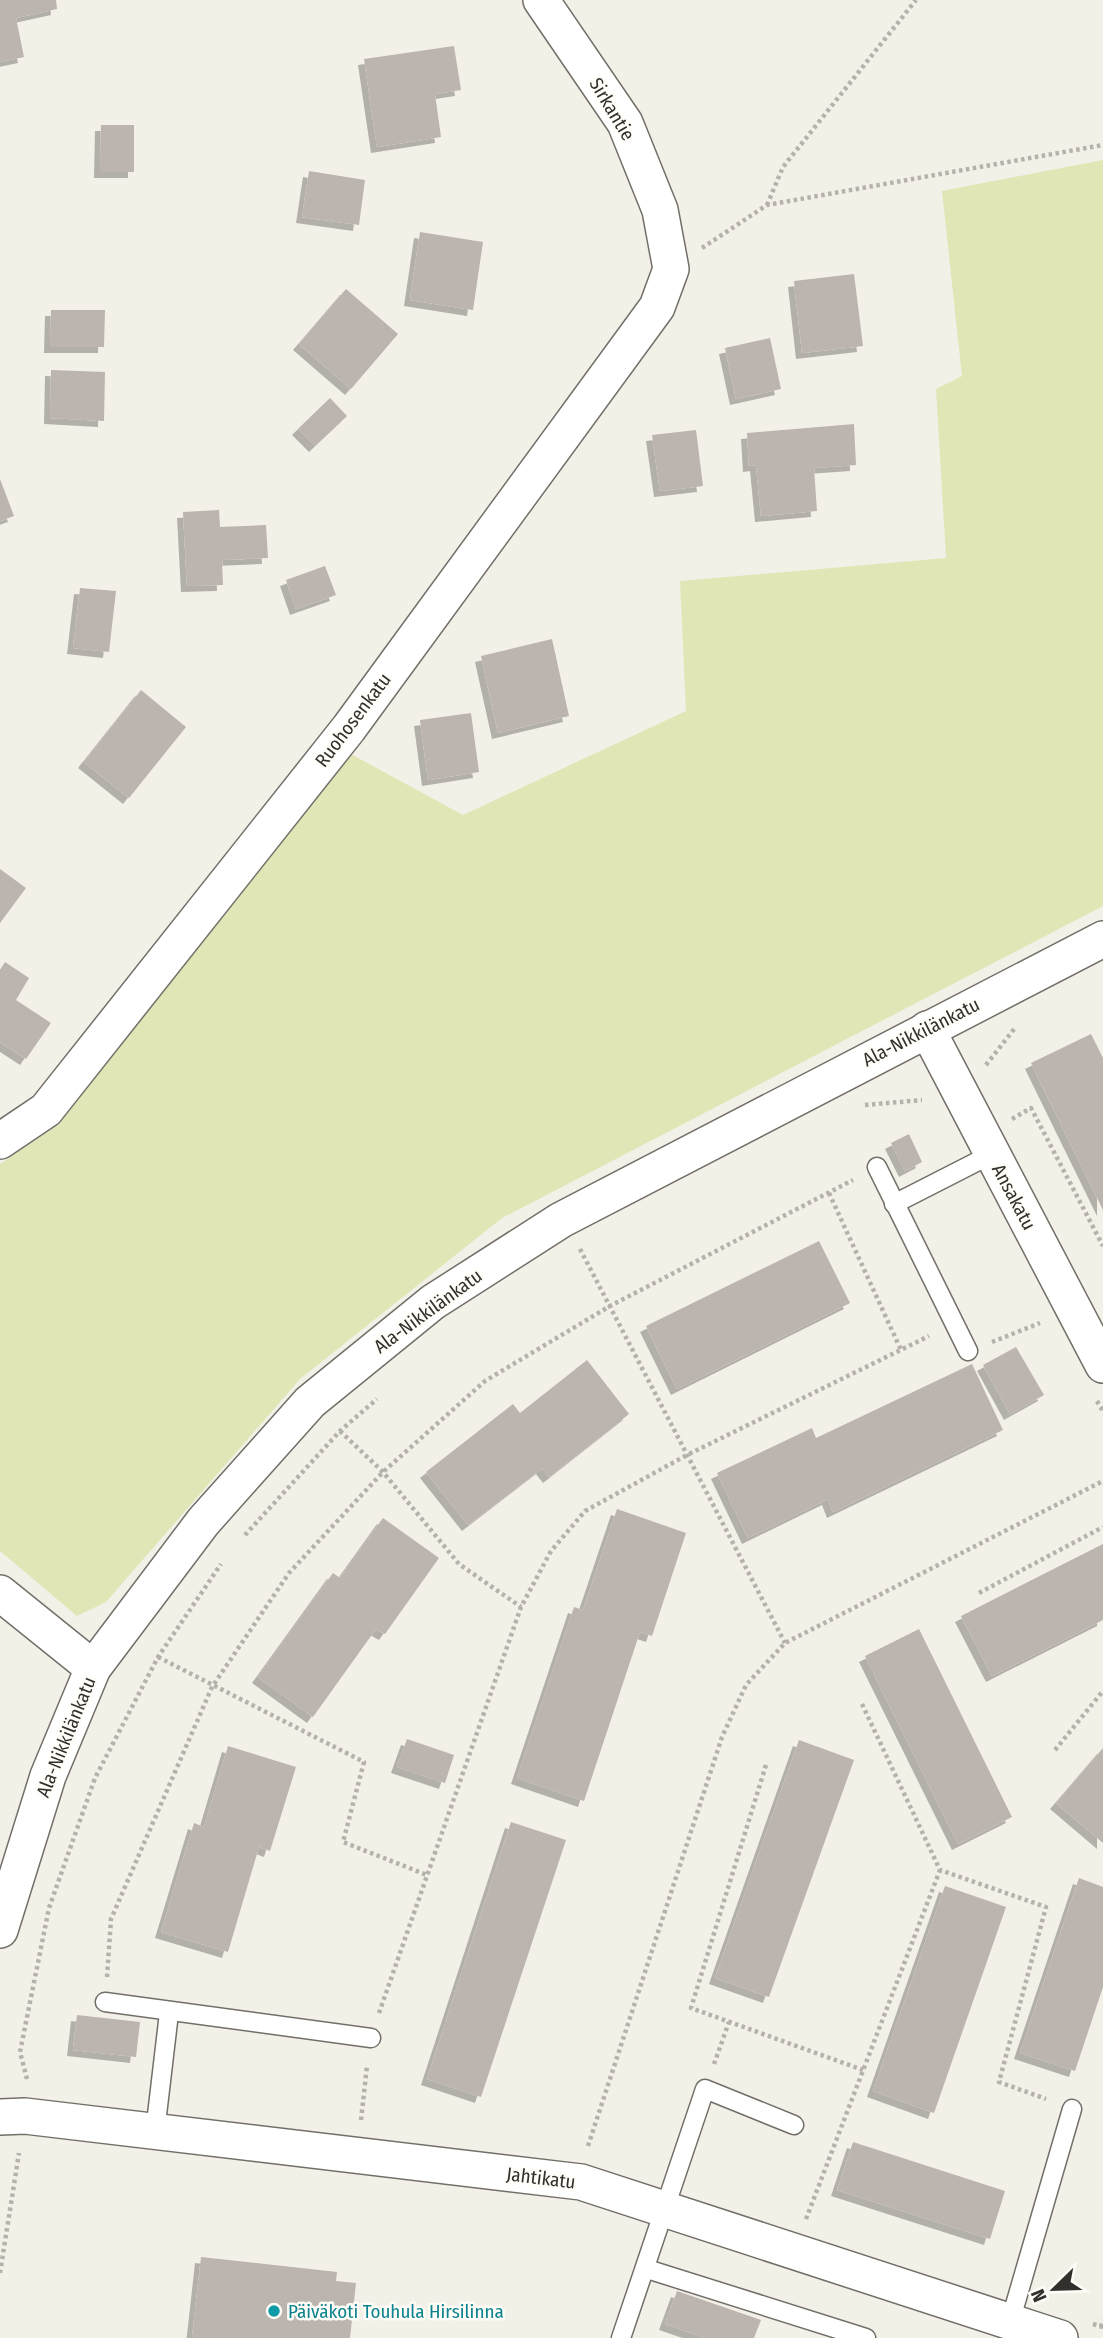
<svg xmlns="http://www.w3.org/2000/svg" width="1103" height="2338" viewBox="0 0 1103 2338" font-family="'Fira Sans Condensed',sans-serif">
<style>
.green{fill:#e2e6b6}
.building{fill:#bcb4af;filter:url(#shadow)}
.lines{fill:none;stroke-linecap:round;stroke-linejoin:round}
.service-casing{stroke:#726f68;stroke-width:21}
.minor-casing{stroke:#726f68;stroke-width:38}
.path{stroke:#b5b2ab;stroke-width:4.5;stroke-dasharray:3.5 3.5;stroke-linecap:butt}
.service{stroke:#fff;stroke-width:18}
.minor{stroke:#fff;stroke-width:35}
.culture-dot{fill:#0f9aa8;stroke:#fffdf8;stroke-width:2.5}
.labels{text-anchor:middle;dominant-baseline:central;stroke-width:5;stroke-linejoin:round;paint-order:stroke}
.street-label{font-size:19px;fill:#31302d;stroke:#fffdf8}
.culture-label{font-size:19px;fill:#0d838f;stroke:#fffdf8;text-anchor:start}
</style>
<defs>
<filter id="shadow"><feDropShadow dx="-6" dy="6" stdDeviation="0" flood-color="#0004"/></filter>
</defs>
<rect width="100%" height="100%" fill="#f3f0e7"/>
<polygon class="green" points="1103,160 1103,906 502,1218 300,1379 106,1602 77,1616 0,1551 0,1164 58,1125 349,753 463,815 686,711 680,581 946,558 936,389 962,376 942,191"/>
<g class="building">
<polygon points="0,0 56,0 57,9 16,18 24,57 0,62"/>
<polygon points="454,46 461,90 435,94 441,137 377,147 364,59"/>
<polygon points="101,125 134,125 134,172 100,172"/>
<polygon points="309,171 365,180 359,225 302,217"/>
<polygon points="420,232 483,242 473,310 410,300"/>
<polygon points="854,274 863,346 802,353 794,281"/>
<polygon points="346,289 398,334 351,389 299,344"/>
<polygon points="51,310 105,310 104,347 50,347"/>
<polygon points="770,338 781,389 736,399 725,348"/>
<polygon points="51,370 105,372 104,421 50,418"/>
<polygon points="330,398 347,416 315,446 298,429"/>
<polygon points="854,424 856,465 814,468 817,511 761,516 756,465 749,466 747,433"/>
<polygon points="696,430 703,486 660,491 652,435"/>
<polygon points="0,479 14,516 0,521"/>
<polygon points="219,510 220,527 266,525 268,558 222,560 223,585 187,586 183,512"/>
<polygon points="325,566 336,595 296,609 286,580"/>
<polygon points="80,588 116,591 109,652 73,648"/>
<polygon points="552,639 569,716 498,733 481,656"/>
<polygon points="141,690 186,727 129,798 84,762"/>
<polygon points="471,713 479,772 428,780 420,720"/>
<polygon points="0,869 26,888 0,923"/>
<polygon points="5,962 29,978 16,1000 51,1023 26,1059 0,1042 0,970"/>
<polygon points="1091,1034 1103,1058 1103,1210 1031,1063"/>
<polygon points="909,1134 922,1162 905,1171 891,1143"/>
<polygon points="819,1241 850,1303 677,1389 646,1326"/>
<polygon points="1016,1347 1044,1395 1010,1414 983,1365"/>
<polygon points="587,1360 629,1414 549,1477 542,1468 468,1525 426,1472 513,1404 520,1413"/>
<polygon points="972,1364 1003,1430 833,1512 828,1499 748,1538 717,1473 812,1428 816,1438"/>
<polygon points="617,1509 686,1533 652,1636 640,1632 584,1801 517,1778 574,1607 583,1610"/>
<polygon points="383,1518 439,1558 385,1634 376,1629 313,1717 258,1677 333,1573 340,1578"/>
<polygon points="1103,1544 1103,1620 992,1676 961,1616"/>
<polygon points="919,1629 1012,1817 958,1844 865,1656"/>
<polygon points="407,1739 454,1755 445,1783 397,1767"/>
<polygon points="799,1740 854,1760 769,1997 715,1978"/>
<polygon points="228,1746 296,1767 270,1851 259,1847 228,1952 161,1932 194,1823 204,1827"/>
<polygon points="1103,1748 1103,1843 1056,1803"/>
<polygon points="511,1822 566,1840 481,2097 427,2079"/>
<polygon points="1079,1878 1103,1887 1103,1987 1075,2071 1020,2053"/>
<polygon points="945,1886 1006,1907 934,2113 873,2091"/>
<polygon points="77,2015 140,2022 136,2057 73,2050"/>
<polygon points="853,2142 1005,2191 990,2239 837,2190"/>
<polygon points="201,2257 337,2272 336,2281 356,2283 350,2338 192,2338"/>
<polygon points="677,2291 761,2320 754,2338 706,2338 665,2324"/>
</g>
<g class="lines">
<g class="service-casing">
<g id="service">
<polyline points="877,1167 968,1351"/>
<polyline points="894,1204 992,1154"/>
<polyline points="105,2002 371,2038"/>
<polyline points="155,2132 169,2013"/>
<polyline points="647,2269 866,2338"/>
<polyline points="1010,2322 1072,2109"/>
<polyline points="621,2338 705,2089 794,2125"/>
</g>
</g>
<g class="minor-casing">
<g id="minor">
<polyline points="927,1029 1103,1365"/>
<polyline points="0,1141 46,1110 349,728 657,307 671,269 660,210 625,123 541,0"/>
<polyline points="0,1593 93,1668"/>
<polyline points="0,1930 48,1776 93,1668 203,1522 310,1402 433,1302 561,1220 1103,939"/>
<polyline points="0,2117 25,2116 581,2182 1060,2338"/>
</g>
</g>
<g class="path">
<polyline points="767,205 783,167 916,0"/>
<polyline points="702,248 767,205 1103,145"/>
<polyline points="986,1065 1015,1028"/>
<polyline points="865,1105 922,1100"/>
<polyline points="1012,1119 1031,1108 1103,1246"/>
<polyline points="829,1193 901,1350"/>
<polyline points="580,1249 785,1643"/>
<polyline points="992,1342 1040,1323"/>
<polyline points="1097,1401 1103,1411"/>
<polyline points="340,1431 383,1472 459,1564 521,1607"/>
<polyline points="245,1535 340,1431 377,1399"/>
<polyline points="979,1593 1103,1527"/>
<polyline points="158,1657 364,1762 343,1842 427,1875"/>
<polyline points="862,1704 940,1870 1046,1907 999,2082 1046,2099"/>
<polyline points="1055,1750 1103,1691"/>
<polyline points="766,1765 691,2008 863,2070"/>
<polyline points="107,1977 111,1919 212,1687 289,1573 383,1472 485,1381 610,1306 853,1180"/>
<polyline points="379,2013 521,1607 551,1551 585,1511 687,1455 929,1336"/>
<polyline points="714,2064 729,2022"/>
<polyline points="27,2079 20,2052 49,1908 95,1778 158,1657 221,1564"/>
<polyline points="361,2120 367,2066"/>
<polyline points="588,2146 722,1737 746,1685 785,1643 1103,1481"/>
<polyline points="806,2219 940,1870"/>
<polyline points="0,2273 19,2153"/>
<polyline points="1093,2324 1103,2327"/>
<polyline points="1101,2327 1103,2320"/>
</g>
<use href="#service" class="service"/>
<use href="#minor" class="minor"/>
</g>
<circle class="culture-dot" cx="274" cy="2311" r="7"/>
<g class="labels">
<g class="street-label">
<text transform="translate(612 109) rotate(59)">Sirkantie</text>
<text transform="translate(353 720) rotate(-53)">Ruohosenkatu</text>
<text transform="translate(921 1032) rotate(-27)">Ala-Nikkilänkatu</text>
<text transform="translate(1014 1197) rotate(62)">Ansakatu</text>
<text transform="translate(428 1311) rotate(-36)">Ala-Nikkilänkatu</text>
<text transform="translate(66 1737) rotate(-68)">Ala-Nikkilänkatu</text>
<text transform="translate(541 2178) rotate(7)">Jahtikatu</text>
</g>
<g class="culture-label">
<text x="288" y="2311">Päiväkoti Touhula Hirsilinna</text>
</g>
</g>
<g transform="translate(1054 2289) rotate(247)" stroke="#fffdf8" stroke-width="5" paint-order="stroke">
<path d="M0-5L12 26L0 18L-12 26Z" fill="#31302d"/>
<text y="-10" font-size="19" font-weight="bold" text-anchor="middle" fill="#31302d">N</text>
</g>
</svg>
